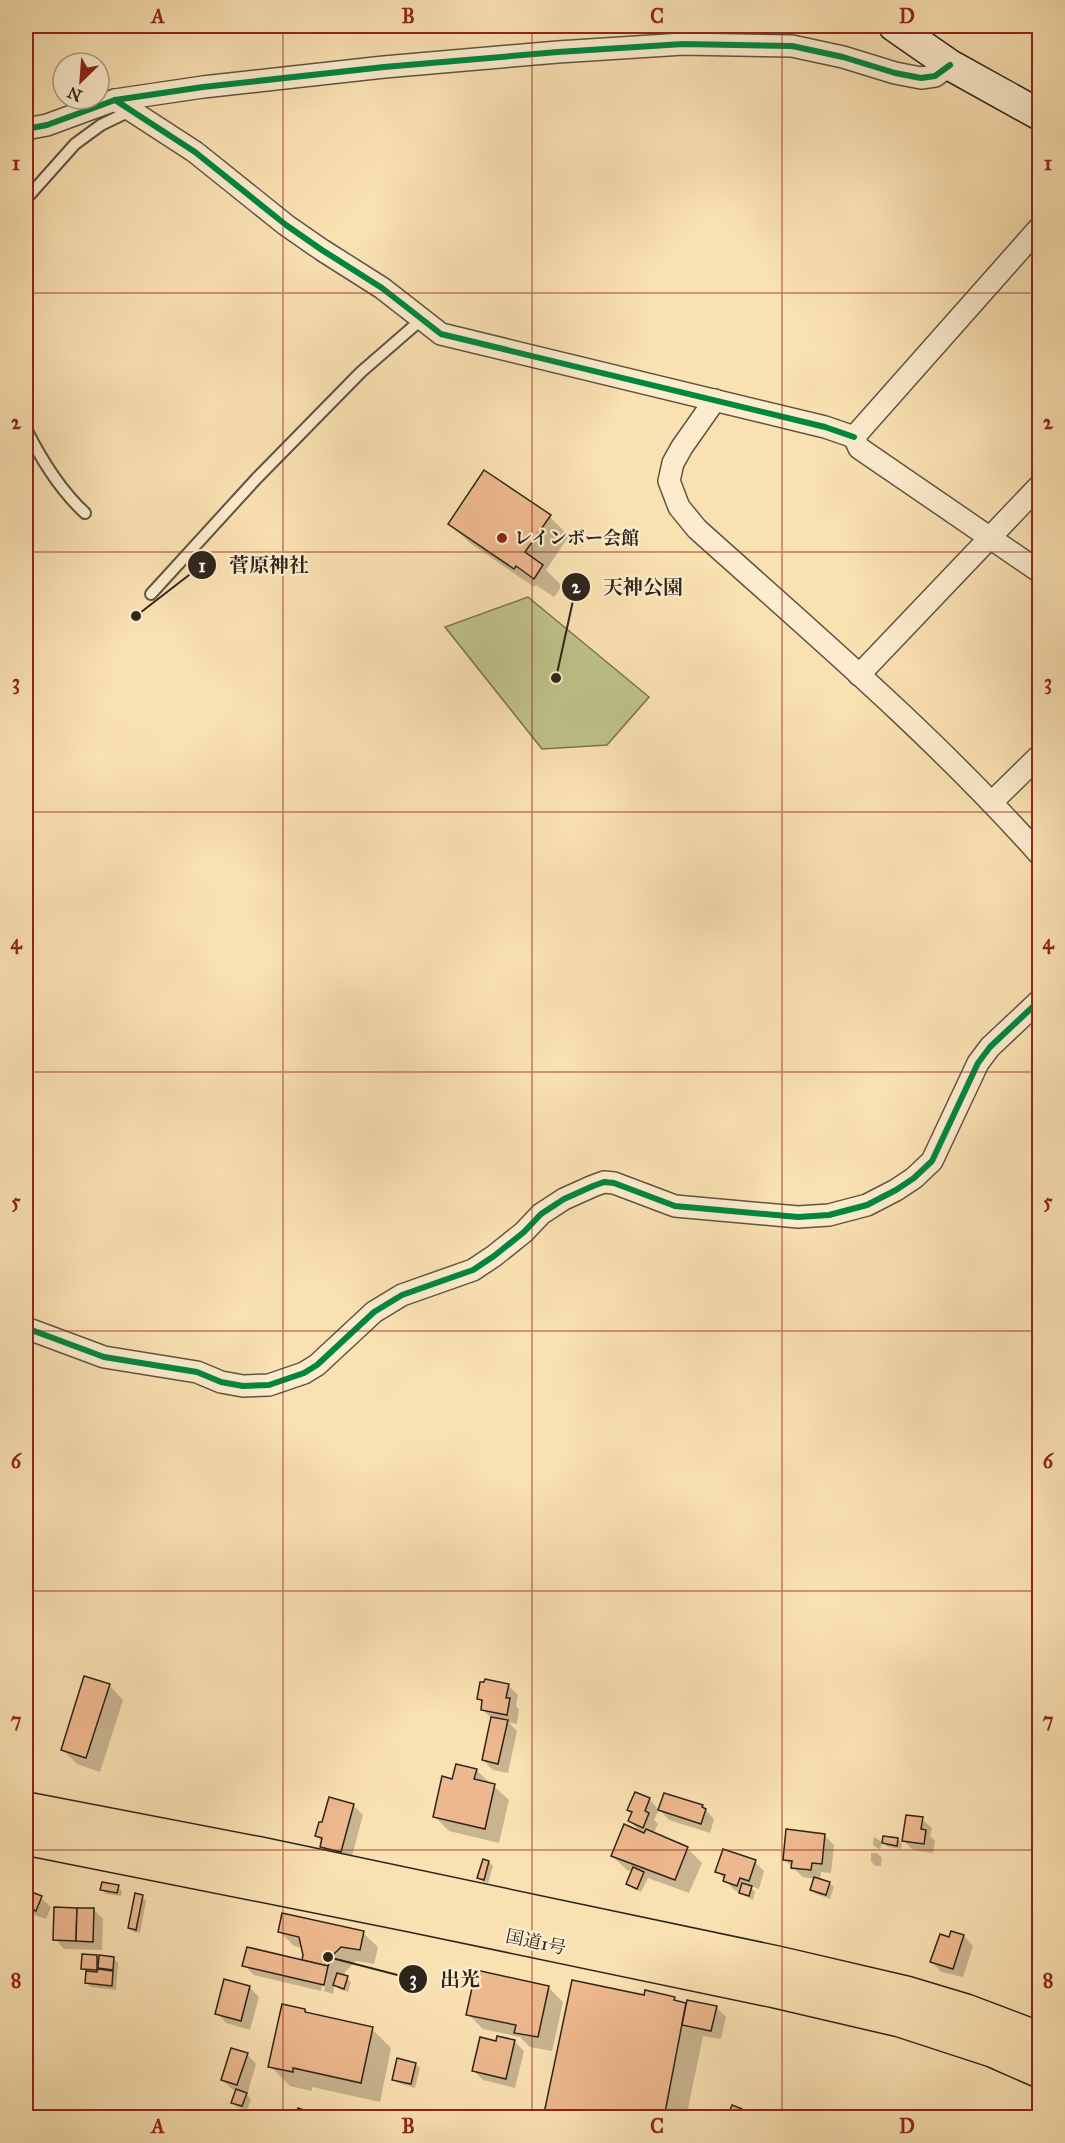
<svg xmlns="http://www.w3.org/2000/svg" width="1065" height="2143" viewBox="0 0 1065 2143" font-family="'IM FELL Great Primer','Noto Serif JP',serif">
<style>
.green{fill:#c0c28a;stroke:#777452;stroke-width:1.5}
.shadow{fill:#0003}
.building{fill:#eeb88e;stroke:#2e251b;stroke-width:1.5}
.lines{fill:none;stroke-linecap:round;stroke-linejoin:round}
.lane-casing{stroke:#615441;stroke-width:14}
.street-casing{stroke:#615441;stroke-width:24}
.secondary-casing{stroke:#2e251b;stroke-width:33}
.highway-casing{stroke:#2e251b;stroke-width:36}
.lane{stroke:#fceccd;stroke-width:10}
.street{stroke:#fceccd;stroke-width:21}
.secondary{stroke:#fceccd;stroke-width:30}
.highway{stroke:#fae1b2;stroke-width:33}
.cycleway-casing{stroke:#fceccd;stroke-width:10}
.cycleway{stroke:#00873e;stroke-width:6}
.grid{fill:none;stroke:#8f2418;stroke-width:1.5;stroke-opacity:0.55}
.poi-dot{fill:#8f2418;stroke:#fceccd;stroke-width:2}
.labels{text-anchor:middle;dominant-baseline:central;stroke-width:4.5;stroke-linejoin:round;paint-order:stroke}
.poi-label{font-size:18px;font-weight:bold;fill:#2e251b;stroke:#fceccd;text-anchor:start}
.street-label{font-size:18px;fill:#2e251b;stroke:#fceccd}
.leader{fill:none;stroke:#2e251b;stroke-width:2}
.callout-dot{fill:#2e251b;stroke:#fceccd;stroke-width:2}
.mark-label{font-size:18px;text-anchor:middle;font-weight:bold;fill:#fff}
.callout-label{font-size:20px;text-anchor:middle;font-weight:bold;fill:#2e251b;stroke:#fceccd;stroke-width:4.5;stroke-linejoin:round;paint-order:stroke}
.neatline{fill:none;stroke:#8f2418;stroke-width:2}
.grid-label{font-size:20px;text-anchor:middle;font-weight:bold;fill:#8f2418}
</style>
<rect width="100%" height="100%" fill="#fae1b2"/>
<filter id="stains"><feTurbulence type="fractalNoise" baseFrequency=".00333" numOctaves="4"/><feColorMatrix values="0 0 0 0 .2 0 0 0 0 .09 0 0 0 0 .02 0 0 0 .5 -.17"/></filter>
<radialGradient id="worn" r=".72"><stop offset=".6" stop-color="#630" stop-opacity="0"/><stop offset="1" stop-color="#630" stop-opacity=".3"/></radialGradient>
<polygon class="green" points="528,597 649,697 607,745 542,749 445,627"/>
<g class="shadow">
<polygon points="550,517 569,536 546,570 562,586 554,597 536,585 534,587 470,543 450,524"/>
<polygon points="109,1685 123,1700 100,1772 77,1764 62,1749"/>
<polygon points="508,1685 518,1695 516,1706 519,1709 517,1724 508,1722 517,1731 508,1773 493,1770 483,1760 492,1719 483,1710 483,1703 479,1699"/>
<polygon points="476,1770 509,1800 499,1843 449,1831 434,1816 453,1781"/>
<polygon points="649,1799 659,1810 702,1806 714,1819 710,1833 669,1820 659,1809 654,1820 658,1824 653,1834 687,1848 702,1863 689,1893 648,1878 641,1892 632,1888 628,1883 633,1872 627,1870 612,1856 642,1834 630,1821 633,1814 629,1810"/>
<polygon points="353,1805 363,1815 351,1860 331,1856 321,1847 322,1842 317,1836"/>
<polygon points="922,1819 932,1828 930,1836 935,1841 933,1853 913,1850 903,1840"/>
<polygon points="824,1835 834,1845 831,1873 821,1872 820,1880 829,1883 834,1887 830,1899 816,1894 811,1890 815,1879 803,1877 784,1859"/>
<polygon points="874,1837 882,1842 880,1850 873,1845"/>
<polygon points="898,1839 902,1844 901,1849 888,1847 883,1843"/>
<polygon points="871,1853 877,1853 882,1858 881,1866 875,1866 871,1861"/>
<polygon points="489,1862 493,1866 488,1883 483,1882 479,1878"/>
<polygon points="755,1862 764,1871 759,1889 750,1886 755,1892 753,1900 734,1890 717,1871"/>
<polygon points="118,1887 122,1891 121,1896 106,1894 102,1889"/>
<polygon points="26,1892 41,1898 51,1907 46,1919 26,1912"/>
<polygon points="142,1896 146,1901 140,1933 134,1932 130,1928"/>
<polygon points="93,1909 103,1919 102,1950 64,1949 55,1939"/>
<polygon points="280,1932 363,1933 378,1947 374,1964 356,1961 345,1972 344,1976 351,1982 348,1992 339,1989 335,1985 333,1994 324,1991 327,1976 324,1976 321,1991 254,1975 244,1965 303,1962 303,1948 294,1946"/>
<polygon points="952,1933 964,1936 973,1946 963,1977 941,1972 932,1962"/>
<polygon points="97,1956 100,1959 114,1959 118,1963 116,1990 91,1987 86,1983 87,1973 83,1969"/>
<polygon points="249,1987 259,1997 250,2030 226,2023 217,2013"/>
<polygon points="548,1987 563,2002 552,2051 530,2047 520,2037 483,2029 468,2014"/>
<polygon points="645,1997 674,1998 679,2003 687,2006 716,2007 726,2017 721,2039 703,2036 686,2118 545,2118"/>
<polygon points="305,2010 309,2015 372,2029 391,2048 380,2102 312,2087 312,2091 290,2086 270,2066"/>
<polygon points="514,2041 524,2051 515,2088 483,2080 474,2071 497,2042"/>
<polygon points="247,2054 256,2064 247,2095 251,2099 247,2110 237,2107 233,2102 237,2091 232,2089 222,2080"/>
<polygon points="415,2064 420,2068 415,2088 398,2083 393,2079"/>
<polygon points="741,2110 745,2114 744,2118 733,2118 730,2115"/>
</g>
<g class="building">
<polygon points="484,470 551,515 525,552 543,565 534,579 516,566 514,569 448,524"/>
<polygon points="84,1676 110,1684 86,1758 61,1750"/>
<polygon points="485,1679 509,1684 506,1698 510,1698 507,1715 481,1710 482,1700 477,1699 480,1682 484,1682"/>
<polygon points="491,1717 508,1720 498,1764 482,1760"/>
<polygon points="456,1764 477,1769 474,1779 495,1784 485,1829 433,1817 442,1776 452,1779"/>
<polygon points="635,1792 650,1798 645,1811 649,1813 643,1828 628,1821 632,1812 627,1810"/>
<polygon points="664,1793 703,1805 702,1807 706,1809 701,1824 658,1810"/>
<polygon points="329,1797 354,1804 341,1852 320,1847 322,1838 315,1836 319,1822 322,1822"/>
<polygon points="906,1815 923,1817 921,1829 926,1830 924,1844 902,1841"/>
<polygon points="624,1824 644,1833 646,1829 688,1847 675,1880 611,1856"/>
<polygon points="786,1829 825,1834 822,1864 812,1863 811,1870 791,1868 792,1861 783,1860"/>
<polygon points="883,1836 898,1838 897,1846 882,1843"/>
<polygon points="723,1849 756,1860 749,1881 740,1878 737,1886 723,1881 725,1875 715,1872"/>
<polygon points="483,1859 489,1861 484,1880 477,1878"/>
<polygon points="633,1867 644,1872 637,1889 626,1884"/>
<polygon points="814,1877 830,1882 826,1895 810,1890"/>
<polygon points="102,1882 119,1885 117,1893 100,1890"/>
<polygon points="742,1883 752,1886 749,1896 739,1893"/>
<polygon points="26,1890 42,1896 36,1911 26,1907"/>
<polygon points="135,1893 143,1895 136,1930 128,1928"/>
<polygon points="54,1907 77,1908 76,1941 53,1940"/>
<polygon points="77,1908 94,1908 93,1942 76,1941"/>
<polygon points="282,1913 364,1931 360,1950 341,1947 331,1957 328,1966 302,1960 303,1955 299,1937 278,1932"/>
<polygon points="951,1931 964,1935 953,1969 930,1962 940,1934 949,1937"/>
<polygon points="247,1947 328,1966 324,1985 242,1966"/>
<polygon points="82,1954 97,1955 97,1970 81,1969"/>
<polygon points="99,1955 114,1957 113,1970 98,1968"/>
<polygon points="98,1969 113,1971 112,1986 85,1983 86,1971 97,1972"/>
<polygon points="476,1970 549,1986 538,2037 514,2033 516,2025 466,2015"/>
<polygon points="337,1973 348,1976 344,1989 333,1985"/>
<polygon points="224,1979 250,1986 241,2021 215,2014"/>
<polygon points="572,1980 644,1995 645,1990 675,1997 674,2000 686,2003 664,2118 543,2118"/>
<polygon points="687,2000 717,2006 711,2031 682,2025"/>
<polygon points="282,2004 305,2009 305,2012 373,2027 361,2083 293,2068 293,2072 268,2067"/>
<polygon points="497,2036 515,2040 506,2079 472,2071 480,2037 496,2041"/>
<polygon points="231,2048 248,2053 237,2085 221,2080"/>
<polygon points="397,2058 416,2063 411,2084 392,2080"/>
<polygon points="236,2089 247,2093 242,2106 231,2103"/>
<polygon points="732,2105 742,2109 738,2118 728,2115"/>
<polygon points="298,2108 327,2118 295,2118"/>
</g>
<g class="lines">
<g class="lane-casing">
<g id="lane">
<polyline points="26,199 75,144 101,125 130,111"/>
<path d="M26 429C41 459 60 490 85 513"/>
<polyline points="151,594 256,479 361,372 422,319"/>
</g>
</g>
<g class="street-casing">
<g id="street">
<polyline points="115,100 195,152 286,225 322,250 382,288 441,334 825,427 854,437"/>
<polyline points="26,129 47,125 115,100 203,87 384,67 558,52 683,44 792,46 843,57 895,73 921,78 935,76 950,65"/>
<path d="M715 400 682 447 673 463 669 481 679 507 697 529C814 634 935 737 1040 855"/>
<polyline points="854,437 1040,227"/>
<polyline points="854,437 859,448 1040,572"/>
<polyline points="859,675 1040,485"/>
<polyline points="992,802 1040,755"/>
<polyline points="26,1328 104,1357 197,1372 221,1382 243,1386 269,1385 304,1373 317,1365 374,1312 402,1295 473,1270 494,1256 524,1232 541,1214 564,1199 593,1186 604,1182 614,1183 675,1206 798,1217 829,1215 867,1205 896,1190 914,1178 932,1161 978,1063 990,1047 1040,1000"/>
</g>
</g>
<g class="secondary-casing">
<polyline id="secondary" points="894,26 950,65 1040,115"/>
</g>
<g class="highway-casing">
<g id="highway">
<polyline points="26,1809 260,1854 777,1963 906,1993 966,2011 1040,2039"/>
<polyline points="26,1838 407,1914 771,1990 900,2020 992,2050 1040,2071"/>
</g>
</g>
<use href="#lane" class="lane"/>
<use href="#street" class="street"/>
<use href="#secondary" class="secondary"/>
<use href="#highway" class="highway"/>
<g class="cycleway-casing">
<g id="cycleway">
<polyline points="115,100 195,152 286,225 322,250 382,288 441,334 825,427 854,437"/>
<polyline points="26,129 47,125 115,100 203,87 384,67 558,52 683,44 792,46 843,57 895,73 921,78 935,76 950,65"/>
<polyline points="26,1328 104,1357 197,1372 221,1382 243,1386 269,1385 304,1373 317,1365 374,1312 402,1295 473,1270 494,1256 524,1232 541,1214 564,1199 593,1186 604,1182 614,1183 675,1206 798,1217 829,1215 867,1205 896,1190 914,1178 932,1161 978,1063 990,1047 1040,1000"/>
</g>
</g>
<use href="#cycleway" class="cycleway"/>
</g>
<path class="grid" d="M283 26V2118M532 26V2118M782 26V2118M26 293H1040M26 552H1040M26 812H1040M26 1072H1040M26 1331H1040M26 1591H1040M26 1850H1040"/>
<circle class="poi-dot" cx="502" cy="538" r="6"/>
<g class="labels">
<g class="poi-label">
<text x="514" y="538">レインボー会館</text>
</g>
<g class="street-label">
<text transform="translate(536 1942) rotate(12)">国道1号</text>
</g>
</g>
<path class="leader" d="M136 616L202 565M556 678L576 587M328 1957L413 1979"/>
<g class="callout-dot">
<circle cx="136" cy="616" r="6"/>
<circle cx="556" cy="678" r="6"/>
<circle cx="328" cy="1957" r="6"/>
<circle cx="202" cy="565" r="15"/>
<circle cx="576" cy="587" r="15"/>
<circle cx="413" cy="1979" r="15"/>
</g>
<g class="mark-label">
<text x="202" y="572">1</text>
<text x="576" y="593">2</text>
<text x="413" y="1985">3</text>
</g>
<g class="callout-label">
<text x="269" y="572">菅原神社</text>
<text x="643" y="594">天神公園</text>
<text x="460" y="1986">出光</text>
</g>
<rect width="1065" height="2143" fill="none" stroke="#fae1b2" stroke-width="66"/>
<g transform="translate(81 81) rotate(205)"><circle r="28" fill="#fceccd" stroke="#aa9c86" stroke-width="1.5"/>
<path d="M0-4.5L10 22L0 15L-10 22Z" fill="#8f2418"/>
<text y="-9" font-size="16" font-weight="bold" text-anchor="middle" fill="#2e251b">N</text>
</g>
<rect x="33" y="33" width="999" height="2077" class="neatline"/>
<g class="grid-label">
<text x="158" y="23">A</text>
<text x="408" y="23">B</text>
<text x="657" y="23">C</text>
<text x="907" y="23">D</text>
<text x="16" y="170">1</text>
<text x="1048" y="170">1</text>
<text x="16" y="429">2</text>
<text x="1048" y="429">2</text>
<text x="16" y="689">3</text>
<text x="1048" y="689">3</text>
<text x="16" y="949">4</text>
<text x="1048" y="949">4</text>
<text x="16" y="1208">5</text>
<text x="1048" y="1208">5</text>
<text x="16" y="1468">6</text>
<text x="1048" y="1468">6</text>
<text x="16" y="1727">7</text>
<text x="1048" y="1727">7</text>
<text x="16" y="1987">8</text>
<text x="1048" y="1987">8</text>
<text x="158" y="2133">A</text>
<text x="408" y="2133">B</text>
<text x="657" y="2133">C</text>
<text x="907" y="2133">D</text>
</g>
<rect width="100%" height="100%" filter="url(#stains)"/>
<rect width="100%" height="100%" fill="url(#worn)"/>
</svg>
